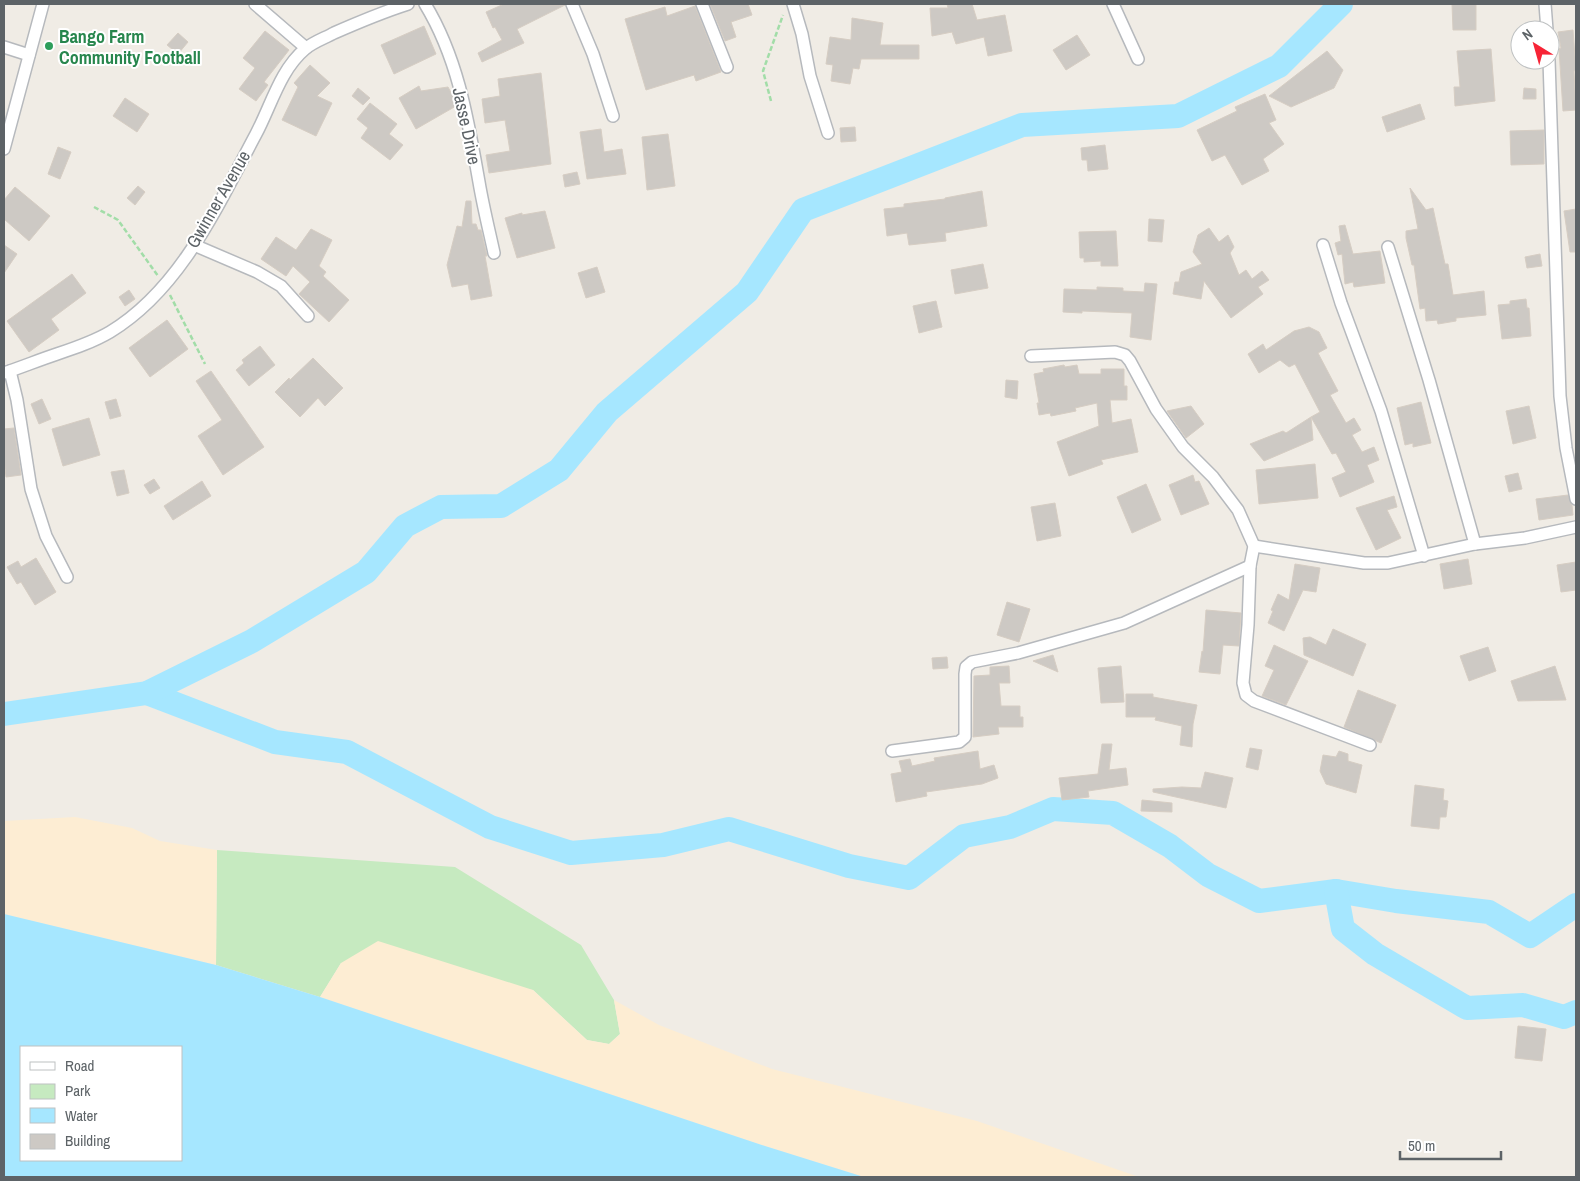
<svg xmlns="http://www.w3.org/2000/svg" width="1580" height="1181" viewBox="0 0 1580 1181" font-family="'Archivo Narrow',sans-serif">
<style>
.green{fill:#c6eac0}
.sand{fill:#fdedd3}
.water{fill:#a6e7ff;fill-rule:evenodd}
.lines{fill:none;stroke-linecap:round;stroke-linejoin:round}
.river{stroke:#a6e7ff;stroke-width:24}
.building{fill:#cdc9c4;stroke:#d6cdc3}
.street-casing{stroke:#b6b9bd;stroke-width:14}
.path{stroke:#a2dda8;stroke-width:2.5;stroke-dasharray:5 2.5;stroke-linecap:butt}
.street{stroke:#fff;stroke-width:11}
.leisure-dot{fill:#2e9e5b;stroke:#fff;stroke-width:2}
.labels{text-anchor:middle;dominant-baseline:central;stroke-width:4;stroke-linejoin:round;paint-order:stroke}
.leisure-label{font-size:18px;font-weight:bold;fill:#27864d;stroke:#fff;text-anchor:start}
.street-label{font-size:18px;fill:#5d6367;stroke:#fff}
</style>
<rect width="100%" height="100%" fill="#f0ece5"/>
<polygon class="green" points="217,850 455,867 581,945 614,1000 620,1034 609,1044 587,1040 533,990 341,963 320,997 216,965"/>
<g class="sand">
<polygon points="75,817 132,828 160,841 217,850 216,965 4,914 4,821"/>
<polygon points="378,941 533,990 587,1040 609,1044 620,1034 614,1000 659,1025 772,1069 977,1121 1139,1177 864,1177 765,1146 320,997 341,963"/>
</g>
<path class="water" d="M4 914 216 965 320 997 765 1146 864 1177H4ZM21 1047H181V1160H21Z"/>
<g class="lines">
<g class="river">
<polyline points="147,693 275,742 347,752 490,827 571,853 663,845 729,829 849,866 909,878 964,836 1010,827 1053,809 1113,813 1170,846 1208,875 1259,901 1336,891 1396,901 1489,912 1530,936 1576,905"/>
<polyline points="4,714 147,693 252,641 366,572 405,526 441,507 501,506 559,470 607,412 747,292 803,210 1022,125 1178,116 1279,66 1341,4"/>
<polyline points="1336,891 1343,929 1375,954 1467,1008 1523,1005 1564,1017 1576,1012"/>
</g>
</g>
<g class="building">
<polygon points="504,4 565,5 517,29 524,43 482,62 478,53 502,40 495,27 493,28 486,12"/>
<polygon points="710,4 748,4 752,15 731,22 736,37 725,41"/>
<polygon points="947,4 972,4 977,20 1005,15 1012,51 988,56 984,37 956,44 952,32 932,36 930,8 948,8"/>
<polygon points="1452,4 1476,4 1476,30 1453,30"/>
<polygon points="695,6 721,72 696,81 694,75 646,90 625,19 665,7 667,16"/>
<polygon points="852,18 883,23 880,45 919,45 919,59 861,59 859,69 853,68 850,84 831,81 833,65 826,64 830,37 851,40"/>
<polygon points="424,26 436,54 394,74 381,45"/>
<polygon points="1573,30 1576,70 1574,71 1576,110 1563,111 1559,49 1561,48 1558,32"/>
<polygon points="265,31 289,50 264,82 268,85 256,101 239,89 255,68 243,58"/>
<polygon points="178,33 188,42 178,54 167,45"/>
<polygon points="1077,35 1090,55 1066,70 1053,50"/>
<polygon points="1491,49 1495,101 1455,106 1454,87 1460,87 1457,51"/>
<polygon points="1327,51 1343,70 1334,88 1291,107 1269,96"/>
<polygon points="310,65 330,83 317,96 332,103 316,136 282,120 298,87 294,83"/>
<polygon points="541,73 551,164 489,173 486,155 510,151 505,120 485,123 482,99 500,96 498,79"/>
<polygon points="419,86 421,91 448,87 454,98 456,106 416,129 399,98"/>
<polygon points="358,88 370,98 363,105 352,96"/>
<polygon points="1524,88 1536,89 1536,99 1523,99"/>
<polygon points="1265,94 1276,120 1269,123 1284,144 1263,159 1269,171 1242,185 1225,155 1212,161 1197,130 1237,111 1235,107"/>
<polygon points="125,98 149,114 137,132 113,116"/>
<polygon points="370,103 397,124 389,134 403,145 390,160 361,138 368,128 357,119"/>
<polygon points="1420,104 1425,119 1387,132 1382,117"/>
<polygon points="855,127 856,141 841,142 840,128"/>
<polygon points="601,129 604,152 622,149 626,174 587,179 580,132"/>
<polygon points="1544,130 1544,164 1511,165 1510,131"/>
<polygon points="668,134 675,186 647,190 642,137"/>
<polygon points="1105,145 1108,169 1088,171 1087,160 1082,160 1081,148"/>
<polygon points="58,147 71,152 60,179 48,174"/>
<polygon points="577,172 580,184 565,187 563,175"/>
<polygon points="138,186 145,192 135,205 127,198"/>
<polygon points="15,187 50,216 29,241 4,219 4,200"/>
<polygon points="1410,188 1426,210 1433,208 1445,264 1448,264 1453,295 1484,291 1486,315 1456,318 1456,321 1438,324 1437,320 1426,321 1425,308 1420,309 1414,265 1412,265 1406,238 1406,231 1418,229"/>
<polygon points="982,191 987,226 945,233 946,241 909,245 907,233 887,236 884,209 904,207 904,204 945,199 945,198"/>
<polygon points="466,201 471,201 472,224 476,224 478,230 481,230 487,256 485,256 492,296 471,300 468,284 452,287 447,265 457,226 462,227"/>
<polygon points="1576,209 1576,252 1570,252 1564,211"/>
<polygon points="545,211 555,248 517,258 505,218 522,213 522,215"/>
<polygon points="1149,219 1164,220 1162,242 1148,241"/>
<polygon points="1345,225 1353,254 1380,251 1385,283 1354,287 1353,282 1345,284 1342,254 1338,255 1335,243 1341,241 1339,226"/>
<polygon points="1209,228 1219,242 1228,235 1234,247 1230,253 1239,275 1246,270 1252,279 1262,271 1269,280 1258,287 1263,294 1231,318 1204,281 1201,299 1173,294 1175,282 1179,282 1181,272 1202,264 1193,252 1198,235"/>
<polygon points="311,229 332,240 319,266 326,272 323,276 349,300 329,322 299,294 310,282 293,266 286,276 261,259 276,237 296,250"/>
<polygon points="1116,231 1118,266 1101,266 1101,261 1084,262 1084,258 1080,258 1079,232"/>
<polygon points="4,245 17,254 4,273"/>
<polygon points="1540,254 1542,266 1527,268 1525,257"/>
<polygon points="983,264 988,288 955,294 951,270"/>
<polygon points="597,267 605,292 586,298 578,273"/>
<polygon points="72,274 86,293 51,319 59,330 29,352 7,321"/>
<polygon points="1145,283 1157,284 1151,340 1130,337 1132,313 1082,311 1082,313 1063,312 1064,289 1097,290 1097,287 1123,288 1123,291 1144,292"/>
<polygon points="129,290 135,299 125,306 119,297"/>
<polygon points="1526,299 1527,308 1529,308 1531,336 1502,339 1498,305 1510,304 1510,301"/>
<polygon points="936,301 942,327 919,333 913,306"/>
<polygon points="167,320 188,349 150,377 129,348"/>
<polygon points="1309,327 1319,332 1327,348 1318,353 1338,391 1330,395 1346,423 1354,418 1361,430 1352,435 1362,452 1374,447 1379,460 1367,465 1374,482 1340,497 1332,478 1346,472 1336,453 1332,454 1311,417 1320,412 1295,364 1289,367 1280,360 1259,373 1248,354 1263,344 1266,350 1294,331"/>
<polygon points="260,346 275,365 249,386 236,370 244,363 242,360"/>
<polygon points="313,358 343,388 325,406 318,398 300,417 275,392 289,378 290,380"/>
<polygon points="1064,365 1065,367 1077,365 1079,374 1101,374 1101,369 1124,369 1124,386 1127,386 1127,400 1110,400 1112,423 1131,419 1138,452 1101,460 1103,464 1069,476 1057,442 1099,426 1097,403 1075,408 1076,411 1051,416 1050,413 1039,415 1037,403 1039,403 1034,374 1044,372 1043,369"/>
<polygon points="211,371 264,447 223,475 198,436 222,420 196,381"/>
<polygon points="1006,380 1018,381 1017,399 1005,397"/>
<polygon points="42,399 51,419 39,424 31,404"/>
<polygon points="116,399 121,416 110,419 105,402"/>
<polygon points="1421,402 1431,443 1413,447 1413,443 1405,445 1397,408"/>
<polygon points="1191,406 1204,424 1186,438 1167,411"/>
<polygon points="1529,406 1536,438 1513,444 1506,411"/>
<polygon points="1311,417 1313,440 1264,461 1250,444 1283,431 1286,433"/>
<polygon points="89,418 100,455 63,466 52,429"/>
<polygon points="14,428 21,475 6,477 4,460 4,429"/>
<polygon points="1315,464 1318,498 1259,504 1256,470"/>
<polygon points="124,470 129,493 117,496 111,472"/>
<polygon points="1518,473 1522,489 1509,492 1505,476"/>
<polygon points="1193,475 1195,482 1199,481 1209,504 1181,515 1169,485"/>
<polygon points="154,479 160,488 150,494 144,485"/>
<polygon points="202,481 211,496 173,520 164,506"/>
<polygon points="1146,484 1161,520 1132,533 1117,497"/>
<polygon points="1568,495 1572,505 1573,515 1539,520 1536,499"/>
<polygon points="1394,496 1397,507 1387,510 1401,538 1376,550 1356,508"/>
<polygon points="1055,503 1061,536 1037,541 1031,507"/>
<polygon points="36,558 56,592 35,605 21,582 17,584 7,567 18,561 21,567"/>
<polygon points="1468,559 1472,584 1444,589 1440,564"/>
<polygon points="1576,562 1576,590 1561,592 1557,565"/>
<polygon points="1295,564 1320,568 1316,592 1303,590 1284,631 1268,623 1273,611 1271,610 1278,594 1289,600"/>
<polygon points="1007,602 1030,609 1019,642 997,635"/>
<polygon points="1206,610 1241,613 1239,646 1223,645 1220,674 1199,672 1202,651 1203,652"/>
<polygon points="1333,629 1366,644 1353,676 1304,655 1303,638 1310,637 1326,645"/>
<polygon points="1274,645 1308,661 1286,705 1262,696 1274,670 1265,666"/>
<polygon points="1488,647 1496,671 1469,681 1460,656"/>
<polygon points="1053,655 1058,672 1033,661"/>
<polygon points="947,657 948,668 933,669 932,658"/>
<polygon points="1009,666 1010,683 999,683 1001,706 1020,706 1020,717 1023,717 1023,727 998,727 999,734 973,737 974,676 990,675 990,667"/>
<polygon points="1121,666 1124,702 1101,703 1098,668"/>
<polygon points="1555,666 1566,700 1518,701 1511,681"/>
<polygon points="1358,690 1396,705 1381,743 1344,727"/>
<polygon points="1126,694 1153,694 1153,697 1197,705 1193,724 1192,747 1180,745 1182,726 1155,720 1156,717 1126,717"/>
<polygon points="1102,744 1112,744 1109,770 1126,768 1128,785 1088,791 1089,797 1062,800 1059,778 1098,774"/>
<polygon points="1250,748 1262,750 1258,770 1246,767"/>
<polygon points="978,751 980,769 994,765 998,778 982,784 926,792 927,796 896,802 891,774 902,772 899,761 910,759 912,766 935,761 934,758"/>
<polygon points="1339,751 1348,754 1348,761 1362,765 1356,793 1326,784 1320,771 1323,755 1336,757"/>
<polygon points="1205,772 1233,778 1226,808 1153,792 1153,789 1182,787 1201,788"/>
<polygon points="1415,785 1444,789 1443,800 1448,801 1446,817 1440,817 1439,829 1411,826"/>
<polygon points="1142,800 1172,803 1172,812 1141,811"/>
<polygon points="1518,1026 1546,1029 1542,1061 1515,1058"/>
</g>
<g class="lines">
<g class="street-casing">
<g id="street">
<polyline points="255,4 306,48"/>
<path d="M425 4C458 58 468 120 479 182 483 206 489 230 494 253"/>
<polyline points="572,4 593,54 613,116"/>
<polyline points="702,4 727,67"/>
<polyline points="793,4 802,34 810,76 828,133"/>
<polyline points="1113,4 1138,59"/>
<polyline points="1545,4 1547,30"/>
<polyline points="4,47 29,55"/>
<polyline points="1549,60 1560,396 1566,448 1576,499"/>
<polyline points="4,149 43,4"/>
<polyline points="194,245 257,272 281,286 308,316"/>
<polyline points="1323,245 1341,303 1381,411 1424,556"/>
<polyline points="1388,247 1429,380 1475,544"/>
<polyline points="1031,356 1115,352 1125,355 1130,361 1156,409 1183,447 1213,477 1238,510 1254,546 1250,566 1248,625 1243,683 1246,695 1254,701 1370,745"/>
<polyline points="10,371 17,400 31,489 46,536 67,577"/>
<path d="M4 373C22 367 39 360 57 354 75 348 93 342 110 332 181 289 218 205 256 134 271 106 280 70 305 49 313 42 325 38 334 33 359 22 383 12 408 4"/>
<polyline points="1254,546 1364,563 1388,563 1475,544 1525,538 1576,527"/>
<polyline points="892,751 959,742 965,737 965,674 966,667 972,662 1018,653 1124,623 1250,566"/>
</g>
</g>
<g class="path">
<polyline points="771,101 763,71 783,15"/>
<polyline points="94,207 118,220 158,276"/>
<polyline points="170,295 205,364"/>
</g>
<use href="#street" class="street"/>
</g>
<circle class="leisure-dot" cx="49" cy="46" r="5"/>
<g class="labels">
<g class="leisure-label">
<text x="59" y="36">Bango Farm<tspan x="59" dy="21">Community Football</tspan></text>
</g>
<g class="street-label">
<text transform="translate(467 126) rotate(78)">Jasse Drive</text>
<text transform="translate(218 199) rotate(-60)">Gwinner Avenue</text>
</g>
</g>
<rect width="1580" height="1181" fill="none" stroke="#5d6367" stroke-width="10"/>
<rect x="20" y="1046" width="162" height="115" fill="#ffffff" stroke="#bec1c2"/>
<rect x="30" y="1062" width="25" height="8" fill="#ffffff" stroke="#bec1c2"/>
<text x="65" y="1071" font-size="15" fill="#5d6367">Road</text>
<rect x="30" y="1084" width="25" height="15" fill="#c6eac0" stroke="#bec1c2"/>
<text x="65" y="1096" font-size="15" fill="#5d6367">Park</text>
<rect x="30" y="1108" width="25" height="15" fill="#a6e7ff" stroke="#bec1c2"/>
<text x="65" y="1121" font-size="15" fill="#5d6367">Water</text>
<rect x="30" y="1134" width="25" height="15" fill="#cdc9c4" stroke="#bec1c2"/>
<text x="65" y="1146" font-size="15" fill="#5d6367">Building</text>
<g transform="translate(1535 45) rotate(323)"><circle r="24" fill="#ffffff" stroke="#bec1c2"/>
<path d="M0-4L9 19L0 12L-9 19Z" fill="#f72436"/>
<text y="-8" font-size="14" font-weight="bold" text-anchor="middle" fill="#5d6367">N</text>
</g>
<path d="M1400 1151v8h101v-8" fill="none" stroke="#5d6367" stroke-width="2.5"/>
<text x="1408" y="1151" font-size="15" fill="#5d6367" stroke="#ffffff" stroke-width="4" paint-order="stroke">50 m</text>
</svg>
